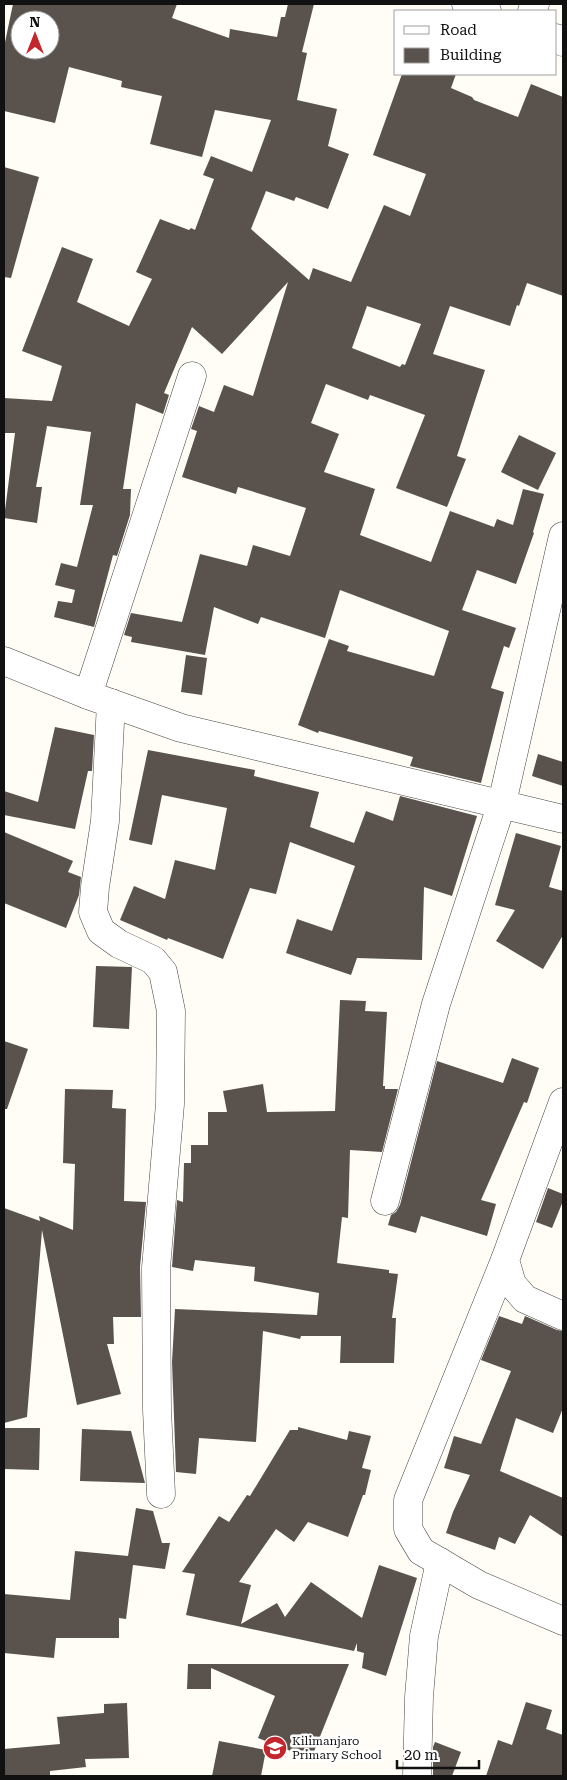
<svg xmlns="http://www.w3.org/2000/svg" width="567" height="1780" viewBox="0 0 567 1780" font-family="'Roboto Serif',serif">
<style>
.building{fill:#5a524d;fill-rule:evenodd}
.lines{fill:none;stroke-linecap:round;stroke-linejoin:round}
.minor-casing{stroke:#444;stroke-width:29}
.minor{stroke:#fff;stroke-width:28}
.labels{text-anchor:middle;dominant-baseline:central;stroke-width:5;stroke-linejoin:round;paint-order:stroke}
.poi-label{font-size:12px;fill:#111;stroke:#fff;text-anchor:start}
</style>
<rect width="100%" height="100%" fill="#fffdf5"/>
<g class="building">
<path d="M13 4H177L172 18 229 38 230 29 277 37 281 17H285L288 4H314L302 52 307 53 297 100 337 109 328 146 349 154 328 209 296 197 294 201 266 191 251 229 309 280 313 268 351 282 384 205 410 216 426 174 373 155 402 74H456L451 88 472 97 474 100 518 117 531 84 563 97V296L527 283 519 306 517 305 510 326 450 306 433 354 485 370 457 456 466 459 447 507 396 488 425 415 370 395 368 400 326 384 311 423 339 434 324 472 375 489 360 535 431 562 450 511 494 527 497 519 513 525 523 489 544 494 533 532 534 533 516 584 477 570 462 610 516 628 509 648 504 646 491 688 504 692 481 783 410 766 413 757 319 731 318 733 298 725 329 639 349 646 347 651 434 676 449 631 340 590 325 638 261 617 258 624 214 607 205 655 131 642 132 637 124 635 131 613 182 622 200 554 247 566 253 545 290 556 306 508 238 487 236 494 182 477 197 431 191 429 199 406 214 412 224 385 253 396 288 282 222 354 192 327 164 393 169 395 163 414 136 403 123 489H131L130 515 117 556 113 555 94 627 54 617 58 601 72 603 75 590 55 585 61 563 77 567 93 505H80L91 432 47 426 36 487H42L37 523 4 518 15 433H4V398L52 401 62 366 22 351 62 247 93 259 77 302 129 326 152 279 136 272 160 219 189 230 191 228 195 230 214 179 203 175 211 156 252 172 271 120 215 110 202 157 150 144 162 96 121 87 122 81 69 67 55 123 4 111V47ZM20 20H50V50H20ZM367 306 421 324 405 365 402 364 400 367 352 348Z"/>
<polygon points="4,167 39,177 11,278 4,277"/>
<polygon points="519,435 556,453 538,490 501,472"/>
<polygon points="186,655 207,658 202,695 181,692"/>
<polygon points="55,727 94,735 92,771 88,771 75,829 4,815 4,791 38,802"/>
<polygon points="148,750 255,770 254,776 319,792 310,827 354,843 366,811 393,821 400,796 477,816 452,896 424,887 422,960 357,958 351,975 286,953 297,919 332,931 355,866 290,842 276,894 250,888 223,959 168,938 167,940 120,920 134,886 165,899 175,860 215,870 227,808 162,795 152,845 129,840"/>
<polygon points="538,754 563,762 563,786 532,776"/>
<polygon points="4,832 73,861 68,872 81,877 79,895 66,928 4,903"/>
<polygon points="516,833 561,846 549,887 563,891 563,935 543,969 496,941 515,910 495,905"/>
<polygon points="96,966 132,967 129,1029 93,1027"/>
<polygon points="340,1000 366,1001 365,1011 387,1012 383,1086 385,1086 385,1089 398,1089 382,1152 350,1150 348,1218 342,1217 337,1263 389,1270 389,1273 398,1274 392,1318 396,1318 394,1363 340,1363 341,1336 301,1336 300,1339 263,1331 256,1442 199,1438 196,1474 176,1472 172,1362 175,1309 317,1315 319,1293 254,1281 255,1267 195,1260 193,1271 172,1267 177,1200 183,1202 184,1163 191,1163 191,1145 208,1145 208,1112 227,1112 223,1091 263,1084 267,1112 335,1111"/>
<polygon points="4,1041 28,1049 7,1109 4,1109"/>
<polygon points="512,1058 539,1068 527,1103 524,1102 481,1200 496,1204 487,1236 421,1216 416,1233 388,1225 391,1215 396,1212 400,1205 437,1061 503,1083"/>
<polygon points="65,1089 113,1090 112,1108 126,1109 124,1201 146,1202 140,1267 141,1317 113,1317 114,1344 107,1344 121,1394 77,1405 42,1230 27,1417 4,1423 4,1208 40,1221 39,1216 73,1230 75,1164 63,1163"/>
<polygon points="548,1188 563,1194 563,1201 552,1228 536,1222"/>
<polygon points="499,1316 522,1324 525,1316 557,1330 563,1331 563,1408 553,1433 516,1418 500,1471 563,1498 563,1537 530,1515 515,1544 499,1537 495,1550 446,1533 453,1512 470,1475 444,1468 454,1436 481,1444 511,1371 481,1360"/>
<polygon points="298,1427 347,1440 349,1431 371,1436 362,1468 371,1470 365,1495 363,1495 348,1537 308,1522 294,1542 276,1529 239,1582 251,1585 241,1624 277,1603 285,1617 311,1582 362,1618 379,1565 417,1578 386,1676 362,1668 364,1653 357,1651 357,1643 354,1651 186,1615 195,1574 182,1572 219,1516 229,1522 247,1495 250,1496 290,1430 298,1430"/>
<polygon points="4,1428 40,1428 39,1470 4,1469"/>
<polygon points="82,1429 131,1431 145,1483 80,1481"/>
<polygon points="136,1508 153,1511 162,1543 170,1543 165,1569 133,1565 126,1619 119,1618 119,1638 56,1638 54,1658 4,1653 4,1594 70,1600 75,1551 128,1556"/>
<polygon points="188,1664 349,1664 311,1759 258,1738 275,1696 211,1668 211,1689 187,1689"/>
<polygon points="526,1702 552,1710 546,1729 563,1735 563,1776 486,1776 498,1740 512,1745"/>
<polygon points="127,1703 129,1758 85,1759 86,1767 50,1771 50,1776 4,1776 4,1749 60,1744 57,1717 104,1713 104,1704"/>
<polygon points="219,1741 266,1750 261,1776 212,1776"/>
<polygon points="435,1742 461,1752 452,1776 433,1776 433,1747"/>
</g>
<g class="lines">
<g class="minor-casing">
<g id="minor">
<polyline points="466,4 487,11"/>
<polyline points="532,11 535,4"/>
<polyline points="556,38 563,42"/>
<polyline points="4,661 88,695 181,728 563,819"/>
<polyline points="88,695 192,376"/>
<polyline points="111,703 105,821 95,887 93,912 101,931 119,944 153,960 163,972 171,1011 170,1104 156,1268 157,1410 161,1494"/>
<polyline points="563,1102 505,1260 512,1284 525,1299 563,1316"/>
<polyline points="385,1201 436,1004 502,803 563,536"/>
<polyline points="505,1260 408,1500 408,1529 421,1551 479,1585 563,1621"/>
<polyline points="417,1776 419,1697 424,1636 440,1562"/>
</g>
</g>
<use href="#minor" class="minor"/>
</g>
<defs>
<g id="school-disc" transform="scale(1.25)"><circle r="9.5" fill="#c4262e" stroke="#fff"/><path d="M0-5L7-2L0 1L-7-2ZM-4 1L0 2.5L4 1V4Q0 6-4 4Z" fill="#fff"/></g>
</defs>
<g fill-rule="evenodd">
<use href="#school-disc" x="275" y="1748"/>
</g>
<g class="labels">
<g class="poi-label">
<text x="292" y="1741">Kilimanjaro<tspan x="292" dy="14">Primary School</tspan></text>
</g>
</g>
<rect width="567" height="1780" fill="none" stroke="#111111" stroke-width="10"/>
<rect x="394" y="10" width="162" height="65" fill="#ffffff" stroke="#a0a0a0"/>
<rect x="404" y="26" width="25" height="8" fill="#ffffff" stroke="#a0a0a0"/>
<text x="440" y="35" font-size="15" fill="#111111">Road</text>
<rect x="404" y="48" width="25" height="15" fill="#5a524d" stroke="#a0a0a0"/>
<text x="440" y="60" font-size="15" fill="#111111">Building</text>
<g transform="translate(35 35)"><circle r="24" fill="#ffffff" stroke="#a0a0a0"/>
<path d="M0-4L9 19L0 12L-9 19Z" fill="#c4262e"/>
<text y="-8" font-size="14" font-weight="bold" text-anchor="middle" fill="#111111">N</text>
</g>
<path d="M397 1760v8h82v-8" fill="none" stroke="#111111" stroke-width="2.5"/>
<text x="404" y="1760" font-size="15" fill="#111111" stroke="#ffffff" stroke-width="4" paint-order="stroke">20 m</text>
</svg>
